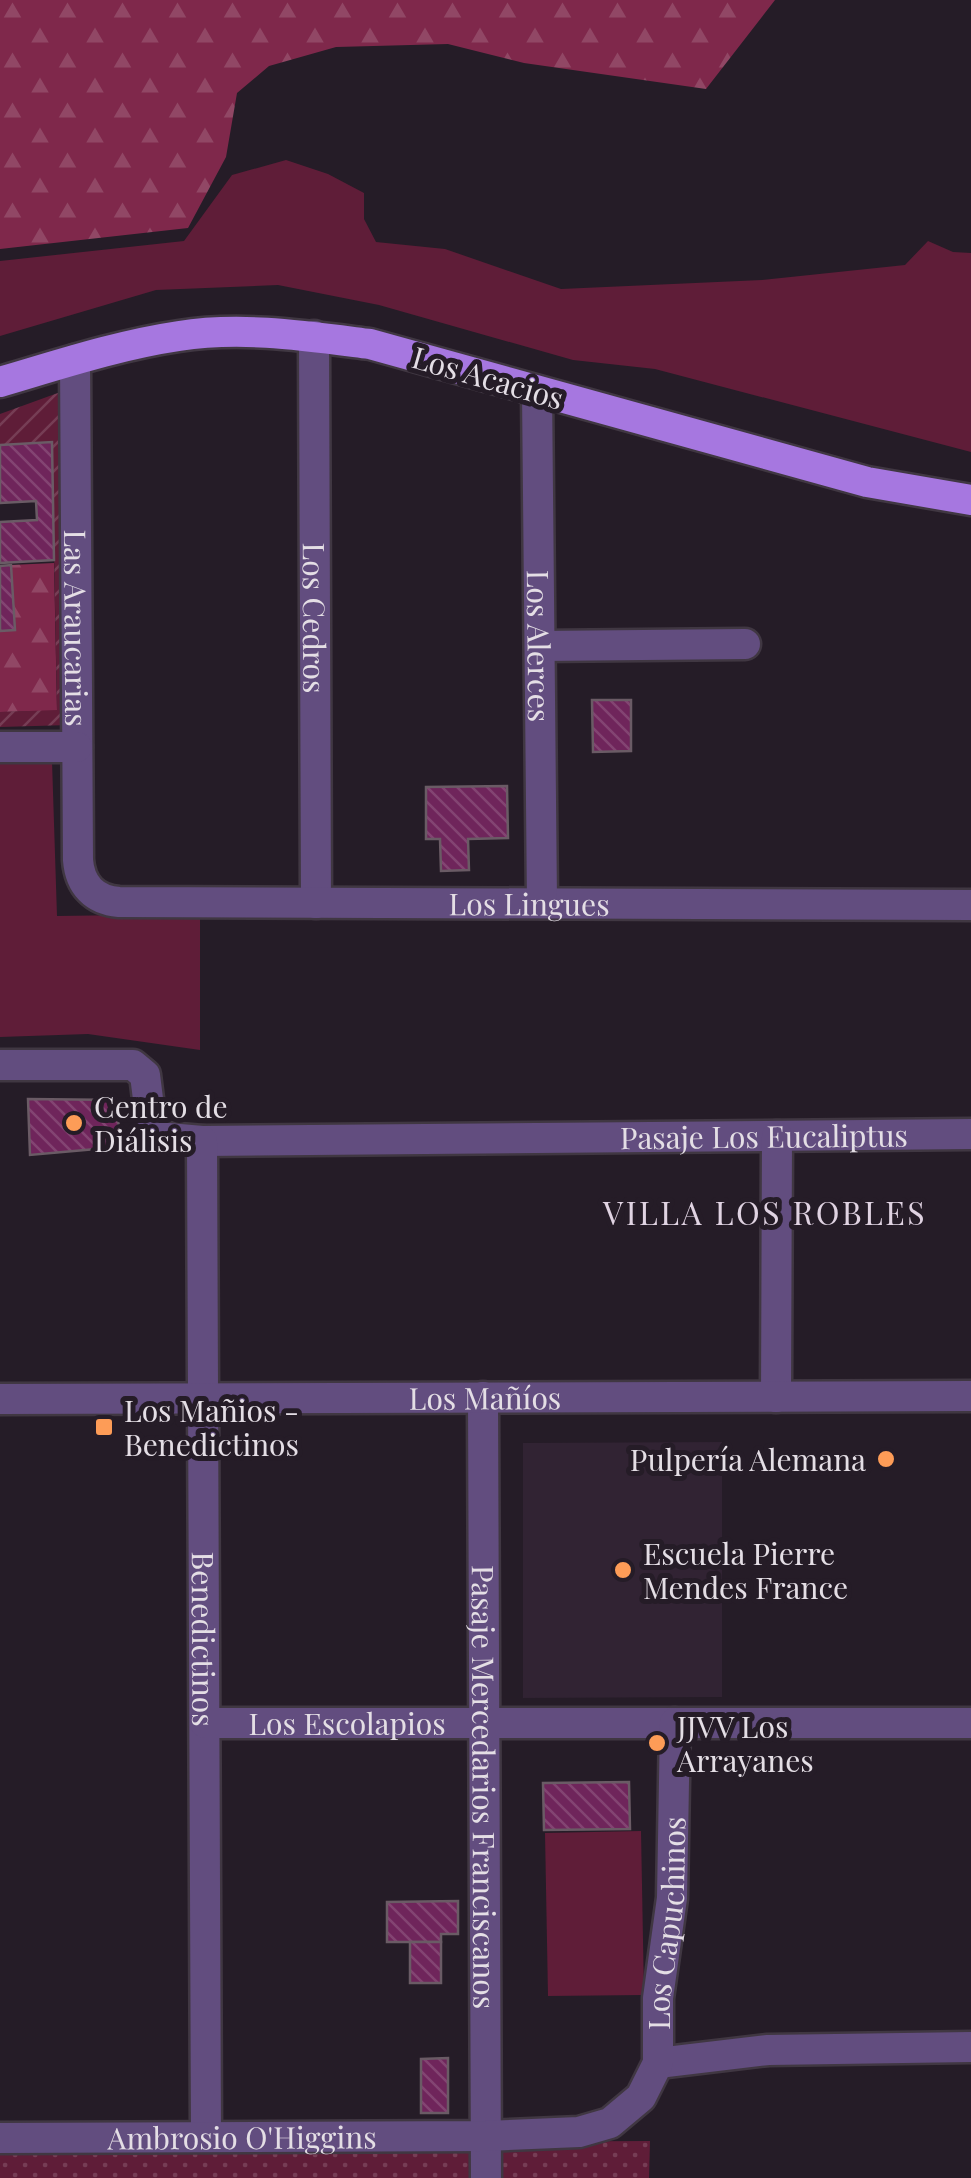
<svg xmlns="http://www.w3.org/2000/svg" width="971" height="2178" viewBox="0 0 971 2178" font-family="'Playfair Display',serif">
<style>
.built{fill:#312333}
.grass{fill:#5f1d38}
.forest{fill:url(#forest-firs)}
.park{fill:url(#park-dots)}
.garden{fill:url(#garden-furrows)}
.building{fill:url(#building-back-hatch);stroke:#6a5b65;stroke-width:2.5}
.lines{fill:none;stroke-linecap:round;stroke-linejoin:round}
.minor-casing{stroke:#403742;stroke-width:35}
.major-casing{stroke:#403742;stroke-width:35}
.minor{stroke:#624d7f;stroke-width:30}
.major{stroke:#a677e0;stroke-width:30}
.poi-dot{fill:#fd9c57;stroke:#251c27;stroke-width:4}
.labels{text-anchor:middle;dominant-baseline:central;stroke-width:10;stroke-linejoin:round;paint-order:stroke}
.street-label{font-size:30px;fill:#e4dee5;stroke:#251c27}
.poi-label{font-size:30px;fill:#e4dee5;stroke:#251c27;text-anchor:start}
.neighbourhood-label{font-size:32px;letter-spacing:2.5px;fill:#e0d3e2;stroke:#251c27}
</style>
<defs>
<pattern id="forest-firs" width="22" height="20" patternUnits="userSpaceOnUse" patternTransform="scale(2.5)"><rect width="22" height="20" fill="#7f284b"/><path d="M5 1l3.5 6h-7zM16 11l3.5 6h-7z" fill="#914765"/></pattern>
<pattern id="park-dots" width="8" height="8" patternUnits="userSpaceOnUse" patternTransform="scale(2.5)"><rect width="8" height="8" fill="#5f1d38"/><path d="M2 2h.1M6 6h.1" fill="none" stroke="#763d55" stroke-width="1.8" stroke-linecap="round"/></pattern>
<pattern id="garden-furrows" width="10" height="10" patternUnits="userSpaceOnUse" patternTransform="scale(2.5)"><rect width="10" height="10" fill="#5f1d38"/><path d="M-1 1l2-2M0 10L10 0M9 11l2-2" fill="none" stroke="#763d55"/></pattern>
<pattern id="building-back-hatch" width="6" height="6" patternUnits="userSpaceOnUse" patternTransform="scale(2.5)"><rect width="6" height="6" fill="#6f255b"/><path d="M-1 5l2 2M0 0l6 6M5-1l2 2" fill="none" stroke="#834472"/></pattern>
</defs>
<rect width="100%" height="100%" fill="#251c27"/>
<polygon class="built" points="722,1442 722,1697 523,1698 523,1443"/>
<g class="grass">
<polygon points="286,160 328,174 364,193 364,219 376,242 445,249 561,289 762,280 905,265 928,241 953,252 971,253 971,452 655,369 573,360 379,305 278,285 156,290 0,336 0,261 184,241 232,175"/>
<polygon points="52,761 57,916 200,914 200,1050 88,1034 0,1037 0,762"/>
<polygon points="641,1831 644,1995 548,1996 545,1833"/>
</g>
<g class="forest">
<polygon points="0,0 775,0 706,89 524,63 448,44 336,47 269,66 237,93 226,157 188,228 0,249"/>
<polygon points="54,563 57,711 0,712 0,631 15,630 11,565"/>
</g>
<polygon class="park" points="650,2141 649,2178 0,2178 0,2145"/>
<polygon class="garden" points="66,390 70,725 0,727 0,712 57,710 52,443 0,445 0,414"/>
<g class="building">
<polygon points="52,442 54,560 0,563 0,522 37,520 36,501 0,503 0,445"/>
<polygon points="11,565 15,630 0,631 0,566"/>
<polygon points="592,700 631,700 631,751 593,752"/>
<polygon points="507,786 508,838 468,839 469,870 441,871 440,839 426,839 426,787"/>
<polygon points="28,1099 119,1100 118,1147 30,1155"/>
<polygon points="629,1782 630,1829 544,1830 543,1783"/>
<polygon points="458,1901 458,1934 441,1934 441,1942 387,1942 387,1902"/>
<rect x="410" y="1942" width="31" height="41"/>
<polygon points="448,2058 448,2113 421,2113 421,2059"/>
</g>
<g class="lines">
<g class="minor-casing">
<g id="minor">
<path id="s1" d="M314 336 316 903"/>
<path id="s2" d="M75 360 78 860C80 885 94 900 119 902L971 905"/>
<path id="s3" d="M537 391 542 903"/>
<polyline points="540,646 745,644"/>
<polyline points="0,747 77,747"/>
<path id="s4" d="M0 1065H133L145 1075 152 1131 157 1137 202 1141 971 1134"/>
<path id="s5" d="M202 1141 206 2137"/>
<path id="s6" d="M483 1397 486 2178"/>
<polyline points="776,1397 777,1136"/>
<path id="s7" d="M0 1399 971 1396"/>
<path id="s8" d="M205 1723H971"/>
<polyline points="658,2063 768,2050 971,2047"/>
<path id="s9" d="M0 2138 486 2136 579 2132 610 2123 641 2097 658 2063V1998L672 1898 675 1723"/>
</g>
</g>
<g class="major-casing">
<path id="major" d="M0 382C58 365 118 345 179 336 242 326 307 336 370 344L867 482 971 500"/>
</g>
<use href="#minor" class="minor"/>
<use href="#major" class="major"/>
</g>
<g class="poi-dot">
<circle cx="74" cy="1123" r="10"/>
<rect x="94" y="1417" width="20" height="20" rx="5"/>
<circle cx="886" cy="1459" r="10"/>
<circle cx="623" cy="1570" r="10"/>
<circle cx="657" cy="1743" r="10"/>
</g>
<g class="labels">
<g class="street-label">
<text transform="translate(488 377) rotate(16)">Los Acacios</text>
<text stroke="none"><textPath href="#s1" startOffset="282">Los Cedros</textPath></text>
<text stroke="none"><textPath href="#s2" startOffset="268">Las Araucarias</textPath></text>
<text stroke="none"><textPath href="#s3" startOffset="255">Los Alerces</textPath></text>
<text stroke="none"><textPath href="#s2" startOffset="975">Los Lingues</textPath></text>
<text stroke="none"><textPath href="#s4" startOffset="820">Pasaje Los Eucaliptus</textPath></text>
<text stroke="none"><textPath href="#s7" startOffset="485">Los Mañíos</textPath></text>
<text stroke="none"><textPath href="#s5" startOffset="498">Benedictinos</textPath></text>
<text stroke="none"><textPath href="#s8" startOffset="142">Los Escolapios</textPath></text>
<text stroke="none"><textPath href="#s6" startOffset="390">Pasaje Mercedarios Franciscanos</textPath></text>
<text stroke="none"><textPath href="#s9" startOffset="830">Los Capuchinos</textPath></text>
<text stroke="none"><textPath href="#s9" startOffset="242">Ambrosio O'Higgins</textPath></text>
</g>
<g class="poi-label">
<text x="94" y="1106">Centro de<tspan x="94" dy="34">Diálisis</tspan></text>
<text x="124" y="1410">Los Mañios -<tspan x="124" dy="34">Benedictinos</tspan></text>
<text x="866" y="1459" text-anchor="end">Pulpería Alemana</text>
<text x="643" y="1553">Escuela Pierre<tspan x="643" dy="34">Mendes France</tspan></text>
<text x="677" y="1726">JJVV Los<tspan x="677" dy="34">Arrayanes</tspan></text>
</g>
<g class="neighbourhood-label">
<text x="765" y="1211">VILLA LOS ROBLES</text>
</g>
</g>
</svg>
